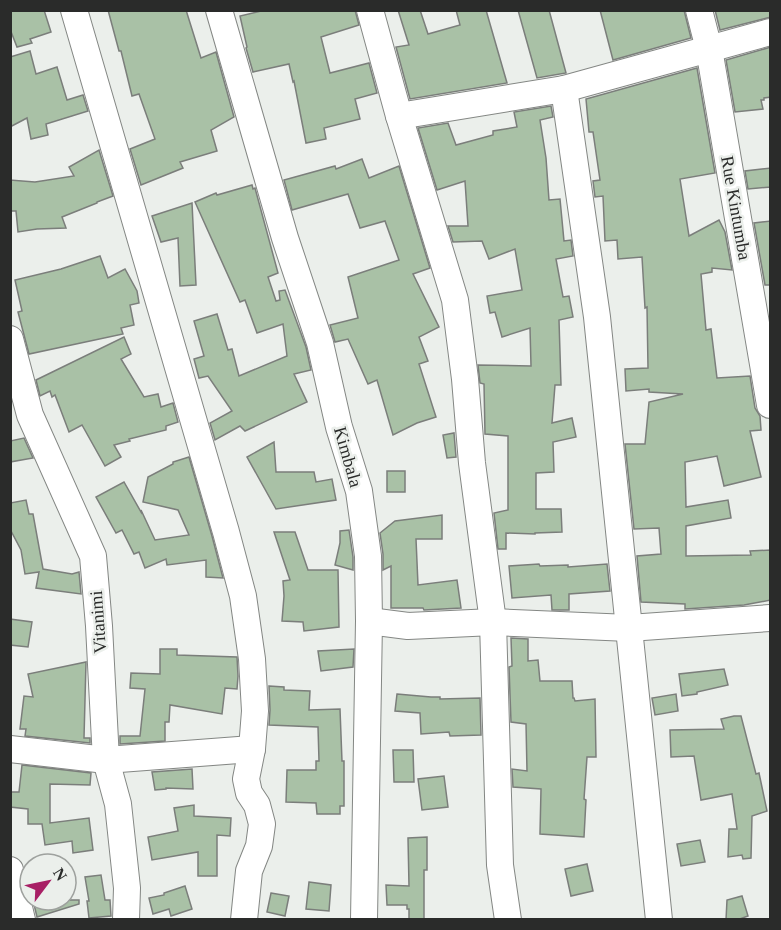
<svg xmlns="http://www.w3.org/2000/svg" width="781" height="930" viewBox="0 0 781 930" font-family="Georgia,serif">
<style>
.building{fill:#a9c1a6;stroke:#7b7e7b;stroke-width:1.5}
.lines{fill:none;stroke-linecap:round;stroke-linejoin:round}
.minor-casing{stroke:#848784;stroke-width:28}
.minor{stroke:#fff;stroke-width:26}
.labels{text-anchor:middle;dominant-baseline:central;stroke-width:5;stroke-linejoin:round;paint-order:stroke}
.street-label{font-size:18px;fill:#2a2b2a;stroke:#ebefeb}
</style>
<rect width="100%" height="100%" fill="#ebefeb"/>
<g class="building">
<polygon points="10,10 44,10 51,32 30,39 32,43 17,47 10,29"/>
<polygon points="108,10 186,10 201,58 216,52 234,117 211,130 217,151 180,162 183,168 141,185 130,149 155,139 139,94 132,96 121,51 119,51"/>
<polygon points="265,10 355,10 359,25 321,37 330,73 369,63 377,93 355,99 360,119 324,128 326,139 306,143 294,81 293,82 289,64 253,72 246,48 247,47 240,16"/>
<polygon points="398,10 420,10 428,34 460,25 456,10 486,10 507,83 410,99 396,47 409,45"/>
<polygon points="518,10 549,10 566,73 537,78"/>
<polygon points="600,10 684,10 691,38 613,60"/>
<polygon points="715,10 771,10 771,17 720,30"/>
<polygon points="771,47 771,97 764,98 764,100 761,100 763,109 735,112 726,60"/>
<polygon points="30,51 36,74 57,67 67,100 83,95 88,111 46,124 48,135 31,139 27,118 10,127 10,57"/>
<polygon points="697,68 715,173 680,179 689,236 719,220 725,232 732,270 712,268 712,272 701,274 706,330 711,329 717,378 750,376 755,408 760,416 761,430 750,431 761,477 724,486 717,456 685,462 686,507 728,500 731,518 686,526 686,556 751,555 750,551 771,550 771,600 744,605 685,609 685,604 641,602 637,556 661,554 659,528 634,529 625,444 645,444 649,402 683,394 649,392 649,389 626,391 625,369 648,368 647,307 645,308 642,257 618,259 617,240 605,241 603,196 595,197 593,181 600,180 593,132 589,132 586,99"/>
<polygon points="551,106 553,117 540,120 546,158 549,200 560,199 564,241 571,240 573,256 556,259 563,297 569,296 573,317 559,320 561,385 555,385 552,423 572,418 576,437 553,442 554,472 536,473 536,509 561,509 562,532 535,533 535,534 506,533 506,549 498,549 494,513 508,510 508,436 485,434 484,384 480,383 478,365 531,366 530,328 502,337 495,312 490,313 487,296 522,290 515,249 489,259 482,241 453,242 448,226 468,226 465,181 437,190 418,128 448,123 456,145 493,135 493,131 517,127 514,112"/>
<polygon points="99,150 113,196 97,202 97,203 62,217 66,228 37,229 18,232 16,211 10,211 10,180 35,182 74,176 69,167"/>
<polygon points="362,159 369,178 399,166 430,268 413,274 439,327 419,337 428,361 419,364 436,417 417,423 393,435 377,380 368,384 348,339 335,342 330,325 358,318 348,277 399,260 385,221 360,228 348,194 292,210 284,180 335,166 336,169"/>
<polygon points="771,168 771,187 748,189 745,171"/>
<polygon points="252,185 253,189 255,188 278,273 268,277 276,301 280,300 279,291 285,290 306,347 311,370 294,374 307,402 245,431 240,426 215,440 210,423 232,411 208,376 199,378 194,359 204,356 194,321 217,314 228,350 232,349 239,376 287,356 283,324 257,333 245,300 240,302 195,202 216,193 217,195"/>
<polygon points="192,203 196,285 180,286 178,238 161,242 152,216"/>
<polygon points="771,221 771,285 765,285 754,223"/>
<polygon points="100,256 108,278 125,269 137,291 139,303 130,305 134,325 121,328 123,334 29,354 18,312 22,311 15,280 61,269"/>
<polygon points="124,337 131,354 121,359 144,397 158,394 161,407 173,403 178,422 166,426 166,430 129,439 130,441 114,445 121,457 105,466 82,425 69,432 55,395 52,397 50,391 40,396 36,380"/>
<polygon points="454,433 456,457 447,458 443,435"/>
<polygon points="24,438 33,458 10,462 10,441"/>
<polygon points="274,442 276,472 314,472 316,482 332,479 336,500 276,509 247,457"/>
<polygon points="189,457 212,536 223,578 206,577 206,560 167,565 166,559 145,568 139,552 134,554 122,530 116,533 96,497 124,482 141,512 141,510 155,540 189,535 178,510 143,502 148,477 173,464 173,462"/>
<rect x="387" y="471" width="18" height="21"/>
<polygon points="26,500 29,514 33,514 43,569 72,574 79,572 81,594 36,588 39,572 25,574 21,550 10,529 10,503"/>
<polygon points="442,515 442,539 416,539 418,585 457,580 461,608 424,610 423,608 391,608 391,566 383,570 383,554 380,533 395,521"/>
<polygon points="349,530 353,557 353,570 335,565 340,543 340,531"/>
<polygon points="274,532 295,532 308,570 338,570 339,627 304,631 303,622 282,621 284,596 283,581 290,580"/>
<polygon points="539,564 540,566 568,565 568,567 607,564 610,591 569,594 569,610 552,610 551,595 512,598 509,566"/>
<polygon points="10,619 32,622 28,647 10,645"/>
<polygon points="511,638 528,639 528,661 538,660 540,681 572,681 573,698 574,698 575,701 595,699 596,757 587,757 584,799 586,800 584,837 540,834 541,789 513,787 512,769 527,771 526,724 511,722 509,667 512,666"/>
<polygon points="160,649 177,649 177,655 237,657 238,676 237,689 225,688 222,714 170,705 169,722 165,722 165,741 120,744 120,736 140,736 145,689 130,688 131,673 160,674"/>
<polygon points="354,649 353,667 321,671 318,651"/>
<polygon points="86,662 84,738 90,738 90,743 25,736 26,729 20,729 24,696 33,697 28,674"/>
<polygon points="724,669 728,685 697,692 697,694 682,696 679,674"/>
<polygon points="269,686 284,687 284,690 310,691 309,710 340,709 342,761 344,761 344,806 340,806 340,814 317,814 316,803 286,802 287,770 316,770 316,761 319,761 318,727 269,725 270,710"/>
<polygon points="397,694 431,697 440,697 440,699 480,698 481,735 450,736 449,732 421,734 420,713 395,711"/>
<polygon points="676,694 678,711 655,715 652,698"/>
<polygon points="734,716 741,716 756,774 759,773 767,811 752,816 751,858 743,859 742,855 728,857 729,829 737,829 732,794 701,800 694,756 671,757 670,730 724,729 721,719"/>
<polygon points="393,750 413,750 414,782 394,782"/>
<polygon points="22,765 91,773 90,785 50,784 50,823 89,818 93,850 73,853 72,841 45,845 42,824 28,824 28,809 10,807 10,792 19,792"/>
<polygon points="192,769 193,789 166,788 166,789 155,790 152,772"/>
<polygon points="444,776 448,807 422,810 418,779"/>
<polygon points="194,805 194,816 231,818 230,836 217,835 217,876 198,876 198,852 152,860 148,837 178,831 174,808"/>
<polygon points="427,837 427,870 424,870 424,920 409,920 409,909 407,909 407,905 387,905 386,885 409,886 408,838"/>
<polygon points="700,840 705,862 681,866 677,844"/>
<polygon points="587,864 593,891 571,896 565,869"/>
<polygon points="101,875 105,900 110,900 111,916 89,918 87,901 89,901 85,877"/>
<polygon points="309,882 331,885 329,911 306,909"/>
<polygon points="185,886 192,909 171,916 169,909 153,914 149,898 164,895 164,893"/>
<polygon points="271,893 289,896 285,916 267,912"/>
<polygon points="742,896 748,916 737,920 726,920 727,900"/>
<polygon points="33,900 79,900 79,904 37,917"/>
</g>
<g class="lines">
<g class="minor-casing">
<g id="minor">
<polyline points="74,10 226,532 243,596 252,659 255,711 252,749 246,779 249,793 257,805 262,824 259,846 249,871 244,920"/>
<polyline points="219,10 285,238 320,343 339,427 359,491 368,556 369,621 364,920"/>
<polyline points="370,10 399,116 455,300 465,379 472,463 493,622 500,865 508,920"/>
<polyline points="699,10 709,49 770,405"/>
<polyline points="564,89 597,317 659,920"/>
<polyline points="399,116 564,89 770,32"/>
<polyline points="10,339 30,415 93,556 99,626 106,760 118,804 127,888 126,920"/>
<polyline points="369,621 408,626 493,622 629,628 770,618"/>
<polyline points="10,749 106,760 252,749"/>
<polyline points="10,870 22,920"/>
</g>
</g>
<use href="#minor" class="minor"/>
</g>
<g class="labels">
<g class="street-label">
<text transform="translate(736 208) rotate(80)">Rue Kintumba</text>
<text transform="translate(348 457) rotate(74)">Kimbala</text>
<text transform="translate(98 622) rotate(-94)">Vitanimi</text>
</g>
</g>
<rect width="781" height="930" fill="none" stroke="#2a2b2a" stroke-width="24"/>
<g transform="translate(48 882) rotate(58)"><circle r="28" fill="#ebefeb" stroke="#9ea19e" stroke-width="1.5"/>
<path d="M0-4.5L10 22L0 15L-10 22Z" fill="#a81f65"/>
<text y="-9" font-size="16" font-weight="bold" text-anchor="middle" fill="#2a2b2a">N</text>
</g>
</svg>
